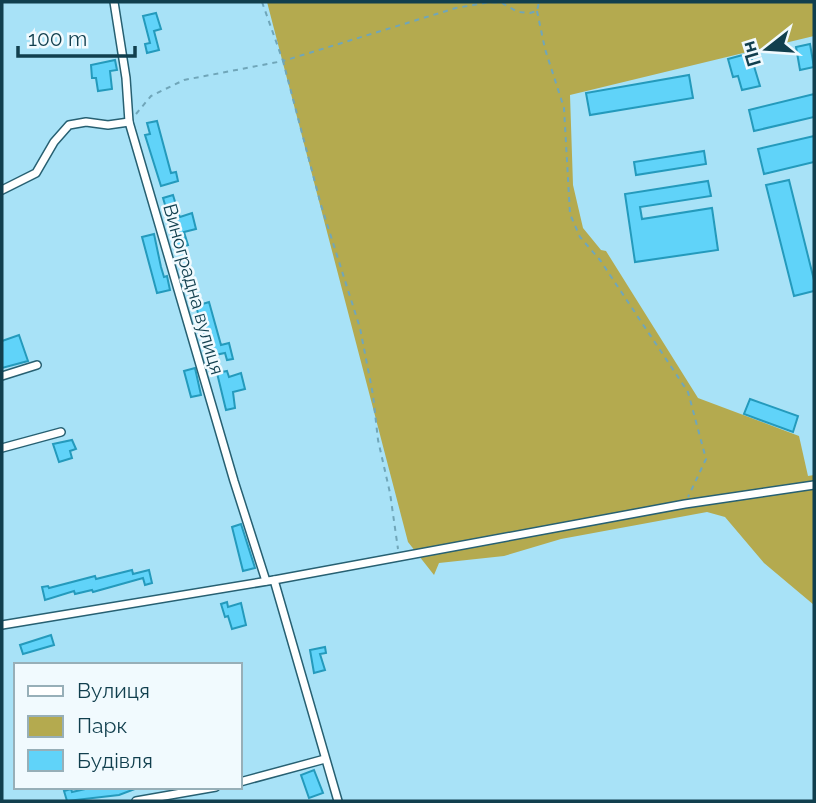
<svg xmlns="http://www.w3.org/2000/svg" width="816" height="803" viewBox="0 0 816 803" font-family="Raleway,sans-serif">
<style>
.green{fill:#b4aa4f}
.building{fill:#60d3f9;stroke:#249abc;stroke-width:2}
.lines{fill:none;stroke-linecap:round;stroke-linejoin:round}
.street-casing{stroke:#276072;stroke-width:10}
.path{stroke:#70a6b9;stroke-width:2;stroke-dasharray:5 5;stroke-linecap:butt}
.street{stroke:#fff;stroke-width:7}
.labels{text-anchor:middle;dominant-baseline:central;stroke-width:5;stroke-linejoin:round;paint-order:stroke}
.street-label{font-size:19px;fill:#113f4e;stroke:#f1fafe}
</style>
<rect width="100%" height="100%" fill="#a8e2f7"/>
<polygon class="green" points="267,2 814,2 814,36 570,95 573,185 583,228 601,250 606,251 698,398 799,436 808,476 814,475 814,605 764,563 725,517 707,512 561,539 504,556 439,563 434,575 408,542"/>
<g class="building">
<polygon points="156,13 161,29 154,31 159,50 147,53 145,44 150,43 143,16"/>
<polygon points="810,44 814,67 800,70 796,47"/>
<polygon points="750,53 760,86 742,90 738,76 733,77 728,59"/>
<polygon points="115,60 117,70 110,71 112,89 98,91 96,78 92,78 91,65"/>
<polygon points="689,75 693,98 590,115 586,93"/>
<polygon points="814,94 814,117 754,131 749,110"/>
<polygon points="157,121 171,173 176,172 178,181 161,186 145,135 150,134 147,123"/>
<polygon points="814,136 814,162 764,174 758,149"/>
<polygon points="704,151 706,164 636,175 634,162"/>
<polygon points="789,180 814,280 814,291 794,296 766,185"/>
<polygon points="708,181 711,196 640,207 642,219 712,208 718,250 635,262 625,194"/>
<polygon points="173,195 179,215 180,217 192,213 196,229 184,232 188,245 178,248 163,198"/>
<polygon points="154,234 161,267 164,277 167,276 170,290 157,293 142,237"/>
<polygon points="209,302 221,345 229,343 233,359 227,360 225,353 210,356 196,306"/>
<polygon points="19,335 28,361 2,368 2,341"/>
<polygon points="195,368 201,395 191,397 184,371"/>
<polygon points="227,371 229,377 241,373 245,389 233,392 235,408 226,410 217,373"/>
<polygon points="750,399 798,416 793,432 744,414"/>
<polygon points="72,440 76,449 70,451 72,458 59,462 53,444"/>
<polygon points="241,524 255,568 243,571 232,527"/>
<polygon points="132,570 133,574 149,570 152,583 145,585 143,578 93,592 92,590 75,594 74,591 45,600 42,587 48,586 49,588 95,576 96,579"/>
<polygon points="227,602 228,607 241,603 246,625 232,629 228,616 225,617 221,604"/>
<polygon points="51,635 54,645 23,654 20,645"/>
<polygon points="325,647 326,653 320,654 325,670 314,673 310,650"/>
<polygon points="314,770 323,793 309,798 301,775"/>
<polygon points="94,787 134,787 135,789 119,795 67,801 64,791 71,789 72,792"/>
</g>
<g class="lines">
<g class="street-casing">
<g id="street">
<polyline points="114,2 126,78 129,122 234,481 266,581"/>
<polyline points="2,190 36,173 54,142 69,125 86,122 108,125 129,122"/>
<polyline points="2,376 37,365"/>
<polyline points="2,448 61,432"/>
<polyline points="274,580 338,801"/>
<polyline points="2,625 274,580 685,504 814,485"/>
<polyline points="240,782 325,759"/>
<polyline points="136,801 216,787"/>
</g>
</g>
<g class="path">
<polyline points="262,2 283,61 456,8 490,2 502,3 518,12 530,13 537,11 539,2"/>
<polyline points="537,11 545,49 564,108 570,214 580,237 600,260 688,392 706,459 688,497"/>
<polyline points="136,114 151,96 184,80 283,61 321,205 360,328 373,395 378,440 390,493 398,549"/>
</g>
<use href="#street" class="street"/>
</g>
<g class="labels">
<g class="street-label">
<text transform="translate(194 289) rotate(74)">Виноградна вулиця</text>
</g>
</g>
<rect width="816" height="803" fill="none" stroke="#113f4e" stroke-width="7"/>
<rect x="14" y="663" width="228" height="126" fill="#f1fafe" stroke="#97afb8" stroke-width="2"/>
<rect x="28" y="686" width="35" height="10" fill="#ffffff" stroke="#97afb8" stroke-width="2"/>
<text x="77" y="698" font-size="21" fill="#113f4e">Вулиця</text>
<rect x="28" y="716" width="35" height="21" fill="#b4aa4f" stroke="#97afb8" stroke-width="2"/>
<text x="77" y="733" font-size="21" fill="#113f4e">Парк</text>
<rect x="28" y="750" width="35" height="21" fill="#60d3f9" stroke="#97afb8" stroke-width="2"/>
<text x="77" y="768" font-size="21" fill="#113f4e">Будівля</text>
<g transform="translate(767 49) rotate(253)" stroke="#f1fafe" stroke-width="5" paint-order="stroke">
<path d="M0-5L12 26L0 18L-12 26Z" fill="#113f4e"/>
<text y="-10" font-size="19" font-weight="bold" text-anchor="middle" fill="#113f4e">Пн</text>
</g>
<path d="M18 46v10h117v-10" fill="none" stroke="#113f4e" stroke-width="3.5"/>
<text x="28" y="46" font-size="21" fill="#113f4e" stroke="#f1fafe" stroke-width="5" paint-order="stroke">100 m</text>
</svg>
